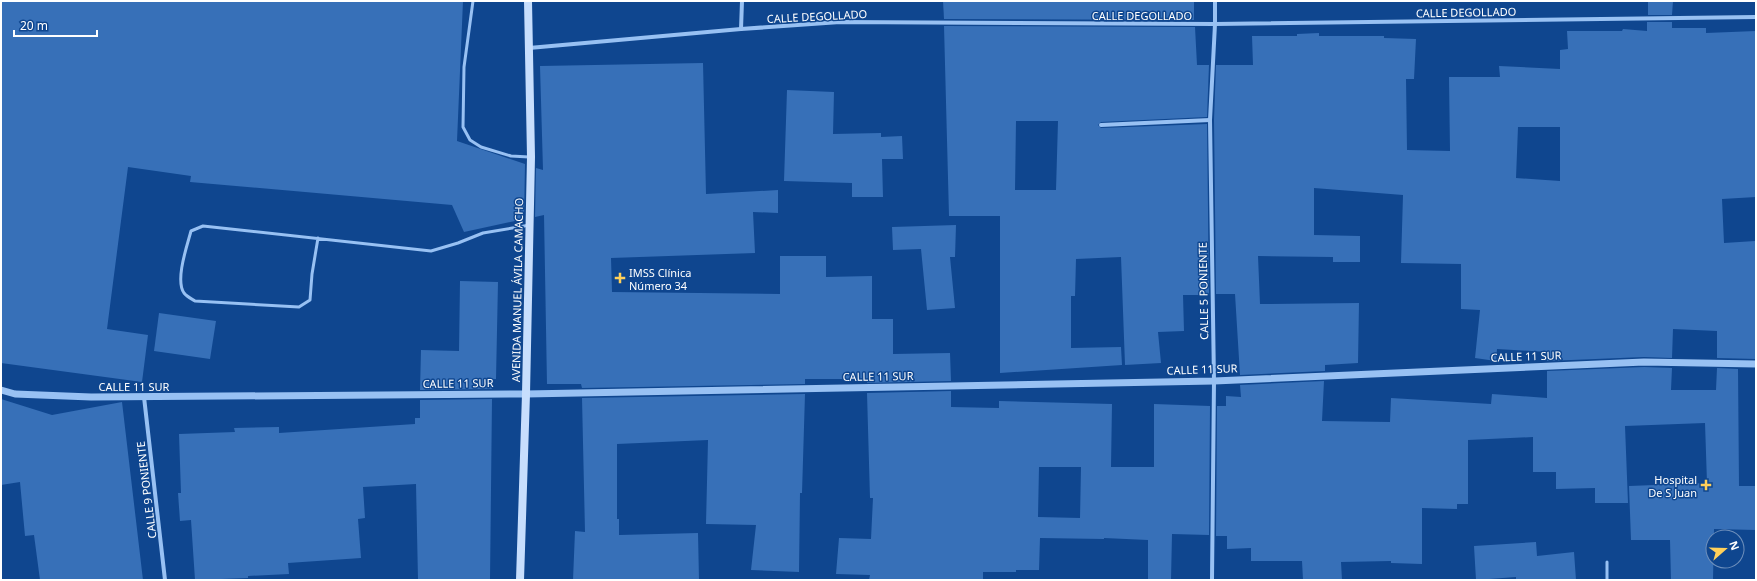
<svg xmlns="http://www.w3.org/2000/svg" width="1757" height="581" viewBox="0 0 1757 581" font-family="'Noto Sans',sans-serif">
<style>
.building{fill:#3770b8;fill-rule:evenodd}
.lines{fill:none;stroke-linecap:round;stroke-linejoin:round}
.service{stroke:#98c1f3;stroke-width:3}
.minor{stroke:#98c1f3;stroke-width:4}
.tertiary{stroke:#98c1f3;stroke-width:7}
.secondary{stroke:#c7defd;stroke-width:8}
.poi-dot{fill:#ffd05a;stroke:#0f468f;stroke-width:1.5}
.labels{text-anchor:middle;dominant-baseline:central;stroke-width:3;stroke-linejoin:round;paint-order:stroke}
.street-label{font-size:11px;fill:#fff;stroke:#0f468f}
.poi-label{font-size:11px;fill:#fff;stroke:#0f468f;text-anchor:start}
</style>
<rect width="100%" height="100%" fill="#0f468f"/>
<g class="building">
<polygon points="1,1 463,1 457,141 525,164 524,219 464,232 452,205 190,182 191,176 128,167 107,329 148,335 142,382 1,363"/>
<polygon points="943,1 1194,1 1194,20 944,19"/>
<polygon points="1648,1 1673,1 1672,15 1648,15"/>
<path d="M1647 22H1672V28H1706V33L1756 31V197L1722 199 1724 243 1755 241 1756 359 1717 358V331L1673 329 1672 358 1644 357 1547 361 1548 352 1497 349 1496 361 1475 358 1480 310 1461 309V264L1401 263 1403 195 1314 188V235L1360 236V262H1333V257L1258 256 1260 304 1359 303 1358 363 1325 365V371L1240 375 1235 294H1216L1214 120 1216 65H1253L1252 36H1297V34L1319 33V36H1384V38L1416 39 1414 79H1406L1407 150 1450 151 1449 77H1500L1499 66 1560 69V50L1568 49 1567 31H1622L1623 29 1647 31ZM1518 127H1560V181L1516 178Z"/>
<path d="M944 26 1195 27 1197 65H1209L1207 117 1101 122 1098 125 1101 128 1207 124 1209 295H1183L1184 331 1158 332 1161 363 1125 365 1121 257 1076 259 1075 296H1071V348L1121 347 1122 365 1000 373V216H949ZM1016 121H1058L1056 190H1015Z"/>
<polygon points="703,63 706,194 778,190 778,213 753,212 755,253 611,258 612,292 780,294 780,256 826,256 826,277 872,276 872,319 893,319 893,354 950,353 951,381 867,383 867,379 805,379 805,384 582,388 581,384 547,384 544,215 535,217 536,168 543,170 540,66"/>
<polygon points="787,90 834,92 833,134 881,133 881,137 902,136 903,159 882,159 883,197 852,197 852,183 784,181"/>
<polygon points="956,225 955,257 950,257 955,308 927,310 921,249 893,250 892,227"/>
<polygon points="460,281 498,282 496,379 492,379 492,389 420,390 421,350 459,351"/>
<polygon points="159,313 216,321 210,359 154,351"/>
<polygon points="1644,367 1672,368 1671,390 1716,390 1717,368 1738,369 1739,486 1756,486 1756,530 1714,529 1713,580 1671,580 1670,540 1631,540 1629,486 1707,483 1705,423 1625,426 1628,503 1595,503 1595,488 1556,489 1556,472 1533,472 1533,437 1468,440 1468,504 1457,504 1457,509 1422,508 1422,564 1391,563 1391,561 1341,562 1342,580 1303,580 1302,561 1251,561 1251,548 1227,549 1227,536 1216,536 1217,406 1226,406 1226,396 1241,397 1240,385 1324,381 1322,421 1390,422 1391,398 1491,404 1492,394 1547,398 1547,371"/>
<path d="M951 391V407L999 408V401L1112 404 1111 467H1154V404L1210 406 1209 535 1172 534 1171 580H1148V540L1104 538V539L1040 538 1039 570H1016V572H983V580H869L870 575 836 574 839 538 871 539 873 498H870L867 393ZM1039 467H1081L1080 518 1038 517Z"/>
<polygon points="805,394 802,493 800,493 799,572 751,570 756,525 706,524 708,440 617,444 617,519 619,519 619,535 698,533 699,580 573,580 575,531 585,532 582,398"/>
<polygon points="1,399 52,415 122,402 143,580 40,580 34,535 25,536 20,482 1,485"/>
<polygon points="492,399 490,580 418,580 416,484 363,487 365,518 358,519 361,558 288,563 289,574 248,576 248,578 195,580 191,520 180,521 178,493 181,493 179,434 235,432 234,428 279,427 279,433 415,424 415,418 420,418 420,400"/>
<polygon points="1536,542 1537,556 1574,552 1576,580 1516,580 1516,577 1476,580 1474,546"/>
</g>
<g class="lines">
<g class="service">
<polyline points="473,1 464,67 463,127 470,140 481,147 511,156 529,157"/>
<path d="M318 238 312 274 310 300 299 307 195 301C192 299 187 297 184 293 175 280 187 246 191 231L203 226 431 251 458 243 483 233 530 225"/>
<polyline points="1607,580 1607,562"/>
</g>
<g class="minor">
<polyline points="741,29 742,1"/>
<polyline points="529,48 741,29 840,22 1215,24 1756,17"/>
<polyline points="1101,125 1210,120"/>
<polyline points="144,397 165,580"/>
<polyline points="1212,580 1214,381 1210,120 1215,24 1215,1"/>
</g>
<polyline class="tertiary" points="1,390 15,394 91,397 526,394 1214,381 1644,362 1756,364"/>
<polyline class="secondary" points="520,580 526,394 531,157 528,1"/>
</g>
<g class="poi-dot">
<path d="M618 272h4v4h4v4h-4v4h-4v-4h-4v-4h4z"/>
<path d="M1704 479h4v4h4v4h-4v4h-4v-4h-4v-4h4z"/>
</g>
<g class="labels">
<g class="street-label">
<text transform="translate(1466 12) rotate(-1)">CALLE DEGOLLADO</text>
<text x="1142" y="15">CALLE DEGOLLADO</text>
<text transform="translate(817 16) rotate(-3)">CALLE DEGOLLADO</text>
<text transform="translate(517 290) rotate(-89)">AVENIDA MANUEL ÁVILA CAMACHO</text>
<text transform="translate(1203 291) rotate(-91)">CALLE 5 PONIENTE</text>
<text transform="translate(1526 356) rotate(-2)">CALLE 11 SUR</text>
<text transform="translate(1202 369) rotate(-2)">CALLE 11 SUR</text>
<text transform="translate(878 376) rotate(-1)">CALLE 11 SUR</text>
<text transform="translate(458 383) rotate(-1)">CALLE 11 SUR</text>
<text x="134" y="386">CALLE 11 SUR</text>
<text transform="translate(146 490) rotate(-97)">CALLE 9 PONIENTE</text>
</g>
<g class="poi-label">
<text x="629" y="272">IMSS Clínica<tspan x="629" dy="13">Número 34</tspan></text>
<text x="1697" y="479" text-anchor="end">Hospital<tspan x="1697" dy="13">De S Juan</tspan></text>
</g>
</g>
<rect width="1757" height="581" fill="none" stroke="#ffffff" stroke-width="4"/>
<g transform="translate(1725 549) rotate(70)"><circle r="19" fill="#0f468f" stroke="#6f90bc"/>
<path d="M0-3L7 15L0 10L-7 15Z" fill="#ffd05a"/>
<text y="-6" font-size="11" font-weight="bold" text-anchor="middle" fill="#ffffff">N</text>
</g>
<path d="M14 30v6h83v-6" fill="none" stroke="#ffffff" stroke-width="2"/>
<text x="20" y="30" font-size="12" fill="#ffffff" stroke="#0f468f" stroke-width="3" paint-order="stroke">20 m</text>
</svg>
